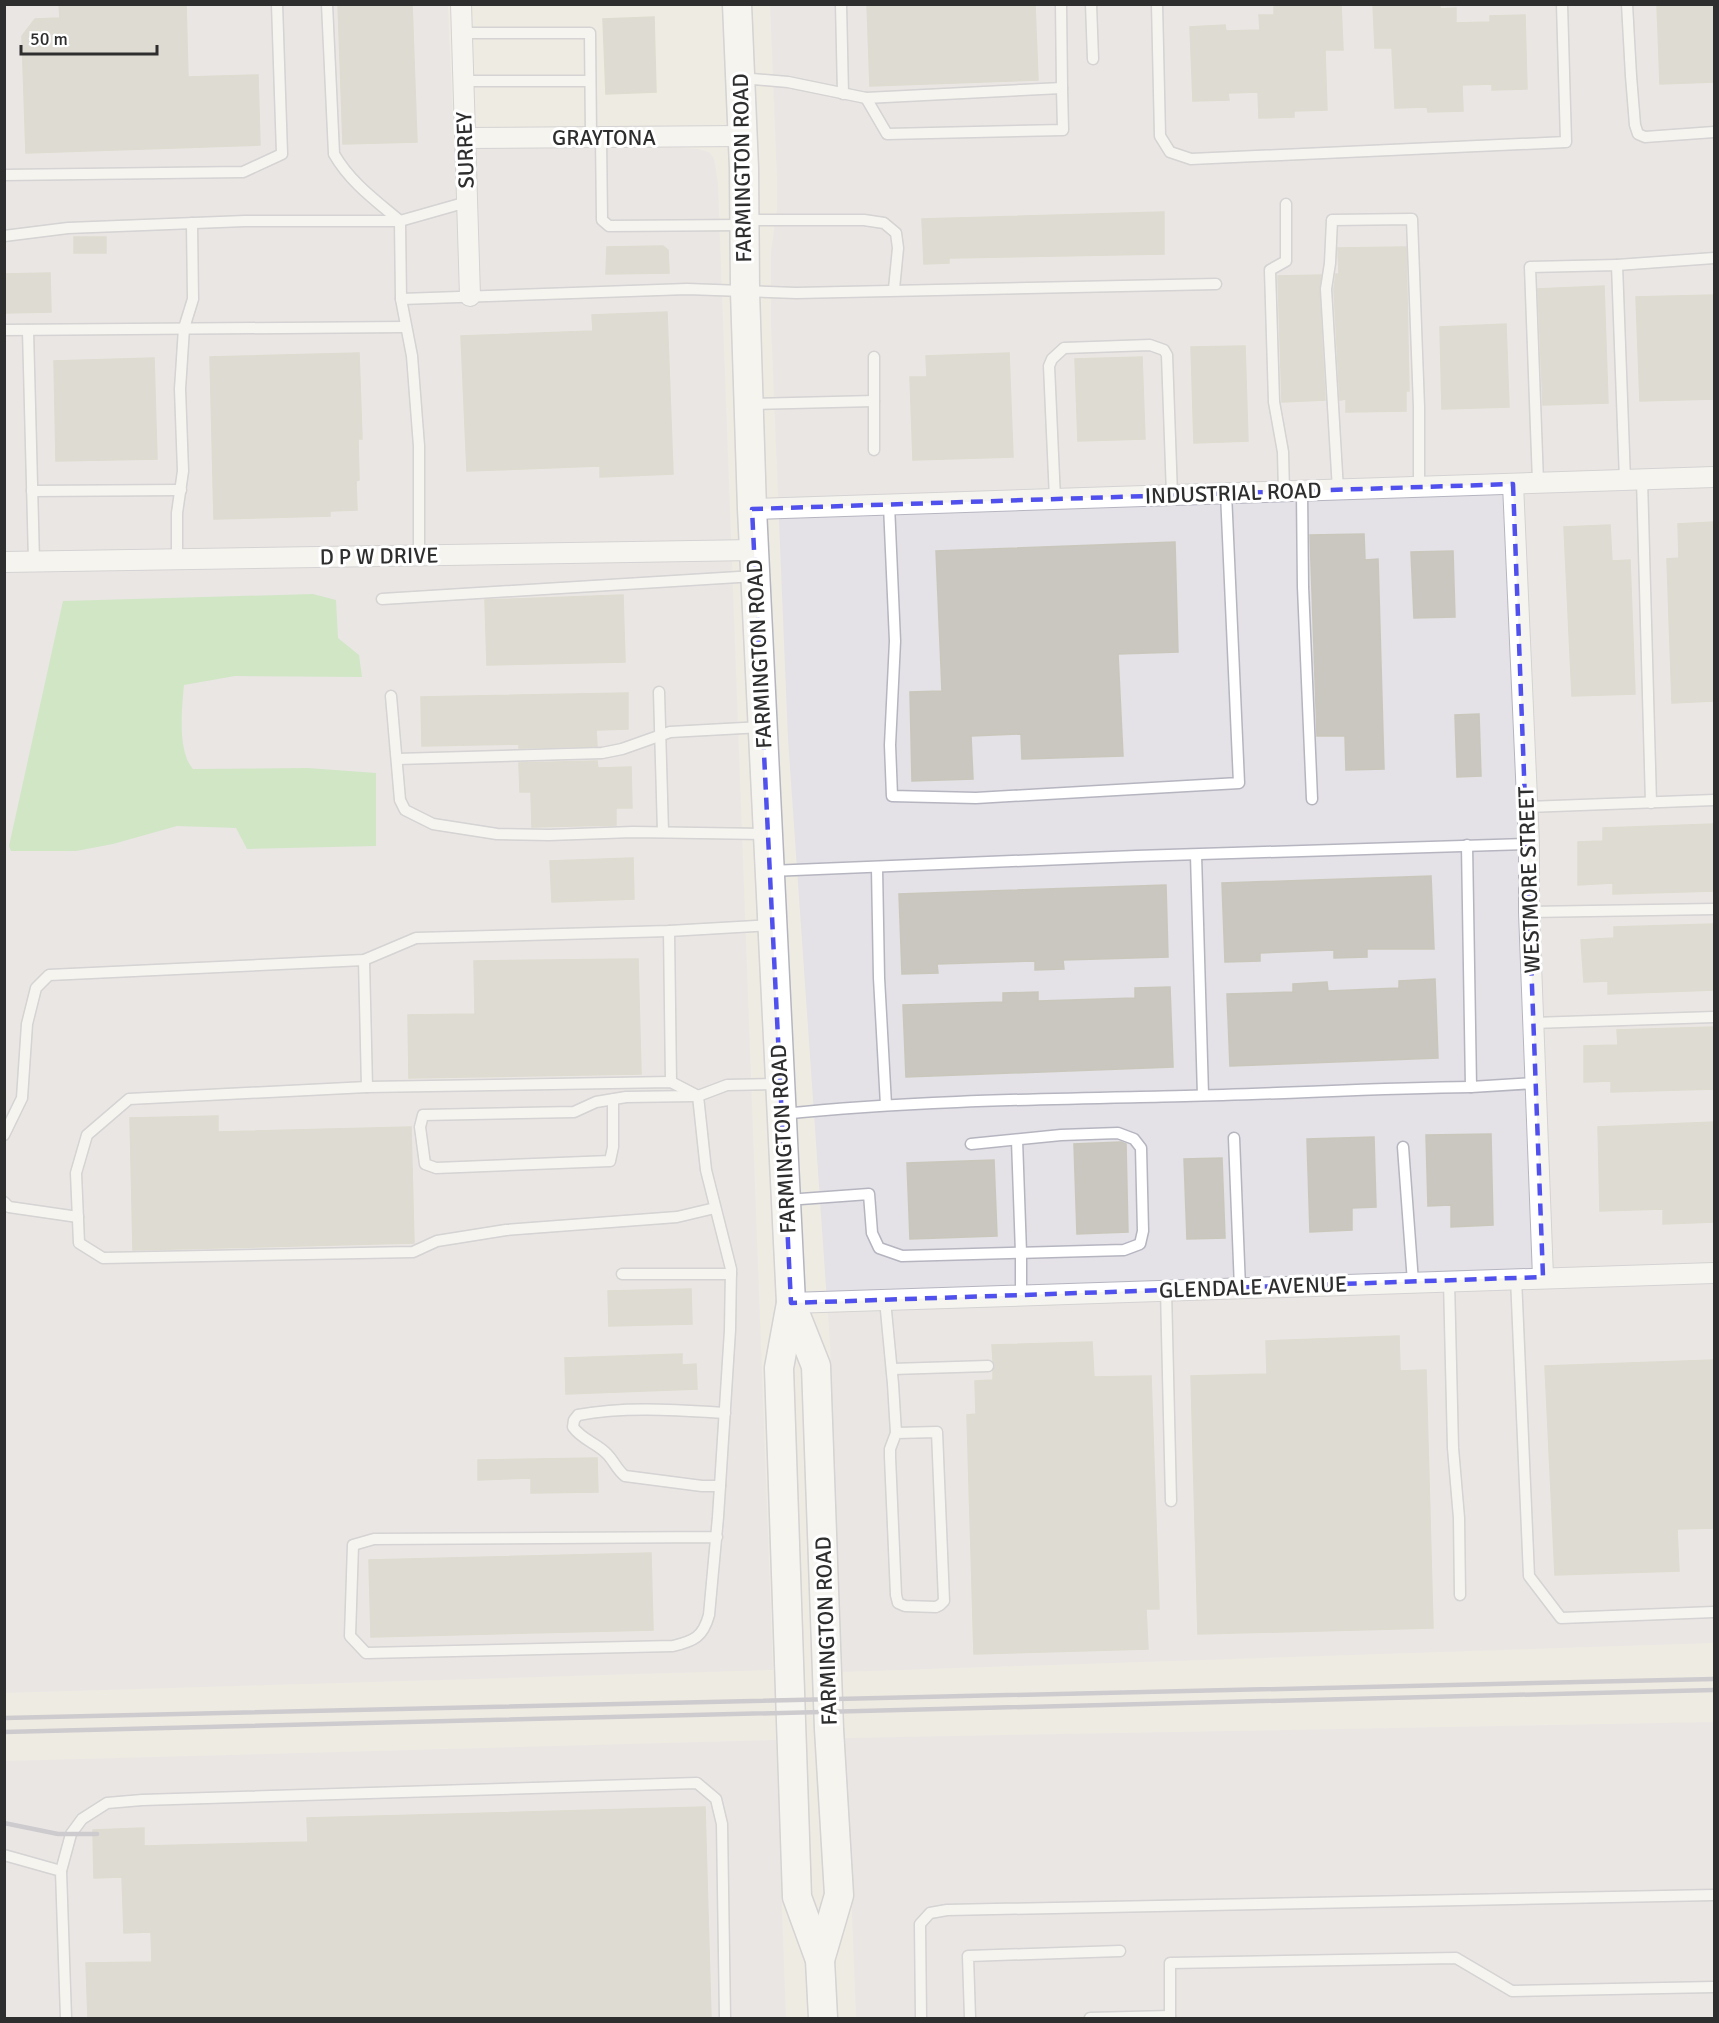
<svg xmlns="http://www.w3.org/2000/svg" width="1719" height="2023" viewBox="0 0 1719 2023" font-family="Signika,sans-serif">
<style>
.industrial{fill:#e4e1e7}
.green{fill:#ace0a3}
.building{fill:#cac7c1;stroke:#c9c7bb;stroke-width:1.5}
.lines{fill:none;stroke-linecap:round;stroke-linejoin:round}
.lane-casing{stroke:#b5b5c0;stroke-width:13}
.street-casing{stroke:#b5b5c0;stroke-width:22}
.secondary-casing{stroke:#b5b5c0;stroke-width:31}
.lane{stroke:#fff;stroke-width:10}
.street{stroke:#fff;stroke-width:20}
.secondary{stroke:#fff;stroke-width:28}
.rail{stroke:#a5a4b6;stroke-width:4.5}
.marked{fill:none;stroke:#4f50ed;stroke-width:4.5;stroke-dasharray:12 8;stroke-linejoin:round}
.labels{text-anchor:middle;dominant-baseline:central;stroke-width:6;stroke-linejoin:round;paint-order:stroke}
.street-label{font-size:22px;fill:#2e2e2e;stroke:#fff}
</style>
<rect width="100%" height="100%" fill="#eeebe2"/>
<g class="industrial">
<polygon points="4,5 448,5 454,147 682,148 699,149 709,152 714,158 718,183 773,1670 5,1693"/>
<polygon points="770,5 1714,5 1714,1643 841,1672 830,1344 788,738 771,326 771,251 777,208 777,181"/>
<polygon points="1714,1722 1714,2018 856,2018 845,1738"/>
<polygon points="776,1740 786,2018 5,2018 4,1761"/>
</g>
<path class="green" d="M313 594 336 600 338 638 359 655 362 677 235 676 184 685C182 707 177 751 193 769L308 768 376 773V846L247 849 236 828 177 826 113 844 76 851H11L9 846 63 601Z"/>
<g class="building">
<polygon points="59,4 186,4 188,77 258,75 260,145 26,153 22,36 35,19 60,18"/>
<polygon points="338,4 412,4 417,142 343,144"/>
<polygon points="867,4 1035,4 1038,80 870,86"/>
<polygon points="1274,4 1341,4 1343,50 1325,50 1327,110 1294,111 1294,117 1259,118 1258,92 1228,93 1229,100 1193,101 1190,27 1225,25 1226,31 1260,30 1259,15 1274,15"/>
<polygon points="1373,4 1440,4 1440,9 1456,8 1456,23 1490,22 1490,16 1525,15 1527,89 1492,90 1492,84 1462,85 1463,111 1428,112 1427,107 1395,108 1392,48 1375,48"/>
<polygon points="1657,4 1714,4 1714,82 1660,84"/>
<polygon points="654,17 656,92 606,94 603,19"/>
<polygon points="1164,212 1164,254 949,258 949,263 924,264 922,219"/>
<rect x="74" y="237" width="32" height="16"/>
<polygon points="663,246 668,250 669,273 606,274 607,247"/>
<polygon points="1406,247 1409,391 1406,391 1406,411 1346,412 1346,399 1340,400 1334,289 1336,274 1339,274 1338,248"/>
<polygon points="50,273 51,312 4,313 4,274"/>
<polygon points="1321,275 1319,289 1325,400 1282,402 1278,276"/>
<polygon points="1604,286 1608,403 1543,405 1538,289"/>
<polygon points="1714,295 1714,399 1640,401 1636,297"/>
<polygon points="667,312 673,474 600,477 600,466 467,471 461,336 593,331 592,315"/>
<polygon points="1506,324 1509,407 1442,409 1440,327"/>
<polygon points="1245,346 1248,441 1194,443 1191,347"/>
<polygon points="359,353 362,439 358,439 359,480 356,481 357,510 330,511 330,516 214,519 210,357"/>
<polygon points="1009,353 1013,457 913,460 910,377 927,377 926,356"/>
<polygon points="1142,357 1145,439 1078,441 1075,359"/>
<polygon points="154,358 157,459 56,461 54,361"/>
<polygon points="1713,522 1714,701 1672,703 1667,559 1679,558 1678,524"/>
<polygon points="1610,525 1612,561 1630,560 1635,694 1572,696 1564,527"/>
<polygon points="1364,534 1365,560 1378,559 1384,769 1346,770 1345,736 1317,736 1310,535"/>
<polygon points="1175,542 1178,652 1118,654 1123,756 1022,759 1021,734 971,736 973,779 912,781 910,692 942,691 936,551"/>
<polygon points="1453,551 1455,617 1414,618 1411,552"/>
<polygon points="623,595 625,662 487,665 485,600"/>
<polygon points="628,693 628,729 596,730 597,746 519,748 519,744 422,746 421,697"/>
<polygon points="1479,714 1481,776 1457,777 1455,715"/>
<polygon points="597,761 598,768 631,767 632,808 616,808 616,825 532,827 531,792 520,792 519,763"/>
<polygon points="1714,824 1714,891 1613,894 1613,883 1578,885 1578,842 1603,841 1603,828"/>
<polygon points="633,858 634,899 552,902 550,861"/>
<polygon points="1431,876 1434,949 1367,949 1367,957 1334,958 1334,950 1260,953 1260,961 1225,962 1222,883"/>
<polygon points="1166,885 1168,957 1063,960 1064,969 1035,970 1035,961 937,964 938,973 902,974 899,894"/>
<polygon points="1714,924 1714,990 1608,994 1608,981 1584,982 1581,940 1614,938 1614,927"/>
<polygon points="638,959 641,1074 409,1078 408,1015 475,1014 474,961"/>
<polygon points="1435,979 1438,1058 1230,1066 1227,994 1293,992 1293,984 1327,982 1328,991 1399,988 1399,981"/>
<polygon points="1170,987 1173,1067 906,1077 903,1005 1003,1002 1003,993 1038,992 1038,1001 1135,998 1135,988"/>
<polygon points="1714,1027 1714,1089 1611,1092 1611,1081 1584,1082 1584,1046 1618,1045 1617,1030"/>
<polygon points="218,1116 218,1132 411,1127 414,1243 133,1250 130,1118"/>
<polygon points="1714,1122 1714,1222 1663,1224 1663,1209 1600,1211 1598,1127"/>
<polygon points="1491,1134 1493,1225 1451,1227 1451,1205 1428,1206 1426,1135"/>
<polygon points="1374,1137 1376,1207 1352,1208 1352,1230 1310,1232 1307,1139"/>
<polygon points="1121,1142 1126,1144 1128,1232 1077,1234 1074,1144"/>
<polygon points="1222,1158 1225,1238 1187,1239 1184,1159"/>
<polygon points="994,1160 997,1236 910,1239 907,1163"/>
<polygon points="691,1289 692,1324 609,1326 608,1291"/>
<polygon points="1399,1336 1400,1371 1426,1370 1433,1628 1198,1634 1191,1376 1267,1374 1266,1341"/>
<polygon points="1092,1342 1094,1377 1151,1376 1159,1609 1146,1609 1148,1649 974,1654 967,1415 976,1414 975,1381 993,1380 993,1371 995,1366 993,1360 992,1345"/>
<polygon points="682,1354 682,1365 696,1364 697,1389 566,1394 565,1358"/>
<polygon points="1714,1360 1714,1528 1677,1529 1679,1571 1555,1575 1545,1366"/>
<polygon points="597,1458 598,1492 531,1493 531,1478 478,1480 478,1460"/>
<polygon points="651,1553 653,1630 371,1637 369,1560"/>
<polygon points="705,1807 711,2019 88,2019 86,1963 152,1962 151,1932 124,1933 122,1877 94,1878 93,1830 144,1828 144,1846 308,1842 307,1818"/>
</g>
<g class="lines">
<g class="lane-casing">
<g id="lane">
<path d="M327 4 334 154C350 182 375 200 400 221L401 299 412 356 419 446V555"/>
<polyline points="841,4 843,94"/>
<polyline points="1091,4 1093,59"/>
<polyline points="1157,4 1160,136 1170,152 1191,159 1566,142 1562,4"/>
<polyline points="1627,4 1631,76 1635,125 1638,134 1645,137 1714,132"/>
<polyline points="462,33 590,33 591,137"/>
<polyline points="741,78 788,82 866,98 1062,88 1061,4"/>
<polyline points="463,81 590,81"/>
<polyline points="866,98 887,134 1063,130 1062,88"/>
<polyline points="601,137 602,220 609,226 744,225"/>
<polyline points="4,175 243,172 282,154 277,4"/>
<polyline points="747,220 864,220 884,223 896,233 898,248 894,289"/>
<polyline points="4,236 68,228 245,221 400,221 467,202"/>
<polyline points="1617,265 1714,258"/>
<polyline points="401,299 687,289 796,293 1216,284"/>
<polyline points="4,330 406,327"/>
<polyline points="28,330 34,561"/>
<polyline points="874,357 874,450"/>
<polyline points="749,404 874,401"/>
<polyline points="1642,479 1651,803"/>
<polyline points="1538,482 1530,267 1617,265 1625,480"/>
<polyline points="1338,490 1326,289 1330,263 1332,220 1412,219 1419,407 1419,487"/>
<polyline points="32,491 181,490"/>
<polyline points="1302,491 1303,587 1312,799"/>
<polyline points="1284,492 1283,452 1274,402 1270,270 1286,261 1286,204"/>
<polyline points="1055,499 1049,366 1052,359 1064,348 1150,345 1164,350 1167,355 1172,495"/>
<polyline points="889,505 895,641 890,745 892,796 976,798 1239,783 1226,493"/>
<polyline points="177,559 177,513 183,471 180,389 184,328 193,299 192,223"/>
<polyline points="382,599 755,576"/>
<polyline points="659,692 663,832"/>
<polyline points="391,696 400,800 405,810 433,824 497,834 549,835 633,832 768,834"/>
<polyline points="397,759 602,753 622,749 670,732 762,727"/>
<polyline points="1527,807 1714,800"/>
<polyline points="1467,845 1471,1087 1536,1083"/>
<polyline points="1196,855 1203,1095"/>
<polyline points="877,868 879,978 886,1105"/>
<polyline points="770,871 1136,856 1529,844"/>
<polyline points="1529,912 1714,909"/>
<polyline points="669,931 671,1082"/>
<polyline points="364,960 367,1087"/>
<polyline points="1533,1023 1714,1017"/>
<polyline points="698,1096 671,1082 367,1087 129,1099 87,1135 76,1173 79,1243 103,1258 413,1252 437,1241 506,1230 677,1217 715,1208"/>
<polyline points="613,1099 613,1147 610,1161 436,1168 425,1164 420,1127 423,1115 574,1112 596,1102 626,1097 695,1096"/>
<path d="M782 1114C917 1100 1051 1099 1185 1096 1281 1094 1376 1088 1471 1087"/>
<polyline points="4,1135 22,1098 27,1024 36,988 49,975 364,960 416,938 669,931 773,925"/>
<polyline points="1234,1138 1240,1288"/>
<polyline points="1017,1140 1021,1253 1021,1296"/>
<polyline points="1403,1147 1413,1282"/>
<polyline points="787,1200 869,1194 872,1233 879,1248 902,1256 1124,1250 1140,1244 1143,1231 1141,1148 1134,1139 1118,1133 1061,1135 971,1144"/>
<polyline points="4,1202 9,1207 78,1217"/>
<polyline points="622,1274 731,1274"/>
<polyline points="1516,1278 1529,1576 1561,1618 1714,1612"/>
<polyline points="1449,1281 1453,1448 1459,1518 1460,1595"/>
<polyline points="1166,1290 1171,1501"/>
<polyline points="885,1300 893,1384 896,1433 937,1432 944,1601 940,1605 936,1607 905,1606 898,1603 896,1595 890,1457 890,1449 896,1433"/>
<polyline points="892,1369 988,1366"/>
<path d="M720 1486H702L625 1476C617 1470 614 1461 607 1454 597 1443 582 1440 573 1427L574 1420 578 1415C625 1406 677 1410 725 1413"/>
<path d="M717 1537 374 1539 353 1545 350 1636 366 1653 673 1646C694 1641 703 1637 709 1615L718 1517 730 1330 731 1269 706 1170 698 1096 727 1085 778 1084"/>
<polyline points="4,1855 61,1871 66,2018"/>
<polyline points="61,1871 71,1834 82,1819 107,1803 142,1800 697,1783 716,1799 722,1824 725,2018"/>
<polyline points="921,2018 920,1924 930,1913 947,1910 1714,1895"/>
<polyline points="970,2018 968,1956 1120,1951"/>
<polyline points="1090,2018 1170,2016"/>
<polyline points="1170,2018 1170,1963 1456,1958 1512,1991 1714,1987"/>
</g>
</g>
<g class="street-casing">
<g id="street">
<polyline points="461,4 470,296"/>
<polyline points="465,138 743,136"/>
<polyline points="1513,484 1529,844 1529,912 1543,1277"/>
<polyline points="752,509 1714,477"/>
<polyline points="4,562 754,550"/>
<polyline points="791,1303 1714,1273"/>
</g>
</g>
<g class="secondary-casing">
<g id="secondary">
<polyline points="737,4 744,168 745,291 752,509 791,1303 779,1368 797,1897 820,1960 823,2018"/>
<polyline points="791,1303 816,1366 829,1729 839,1895 820,1960"/>
</g>
</g>
<use href="#lane" class="lane"/>
<use href="#street" class="street"/>
<use href="#secondary" class="secondary"/>
<g class="rail">
<polyline points="4,1718 1714,1679"/>
<polyline points="4,1732 1714,1690"/>
<polyline points="4,1823 58,1834 97,1834"/>
</g>
</g>
<path d="M0 0H1719V2023H0ZM1513 484 1543 1277 791 1303 752 509Z" fill="#eeebe2" fill-opacity=".55" fill-rule="evenodd"/>
<path class="marked" d="M1513 484 1543 1277 791 1303 752 509Z"/>
<g class="labels">
<g class="street-label">
<text x="604" y="137">GRAYTONA</text>
<text transform="translate(465 150) rotate(-92)">SURREY</text>
<text transform="translate(742 168) rotate(-91)">FARMINGTON ROAD</text>
<text transform="translate(1233 493) rotate(-2)">INDUSTRIAL ROAD</text>
<text transform="translate(379 556) rotate(-1)">D P W DRIVE</text>
<text transform="translate(759 654) rotate(-93)">FARMINGTON ROAD</text>
<text transform="translate(1529 880) rotate(-92)">WESTMORE STREET</text>
<text transform="translate(783 1139) rotate(-93)">FARMINGTON ROAD</text>
<text transform="translate(1253 1287) rotate(-2)">GLENDALE AVENUE</text>
<text transform="translate(826 1631) rotate(-92)">FARMINGTON ROAD</text>
</g>
</g>
<rect width="1719" height="2023" fill="none" stroke="#2e2e2e" stroke-width="12"/>
<path d="M21 45v9h136v-9" fill="none" stroke="#2e2e2e" stroke-width="3"/>
<text x="30" y="45" font-size="18" fill="#2e2e2e" stroke="#ffffff" stroke-width="4.5" paint-order="stroke">50 m</text>
</svg>
